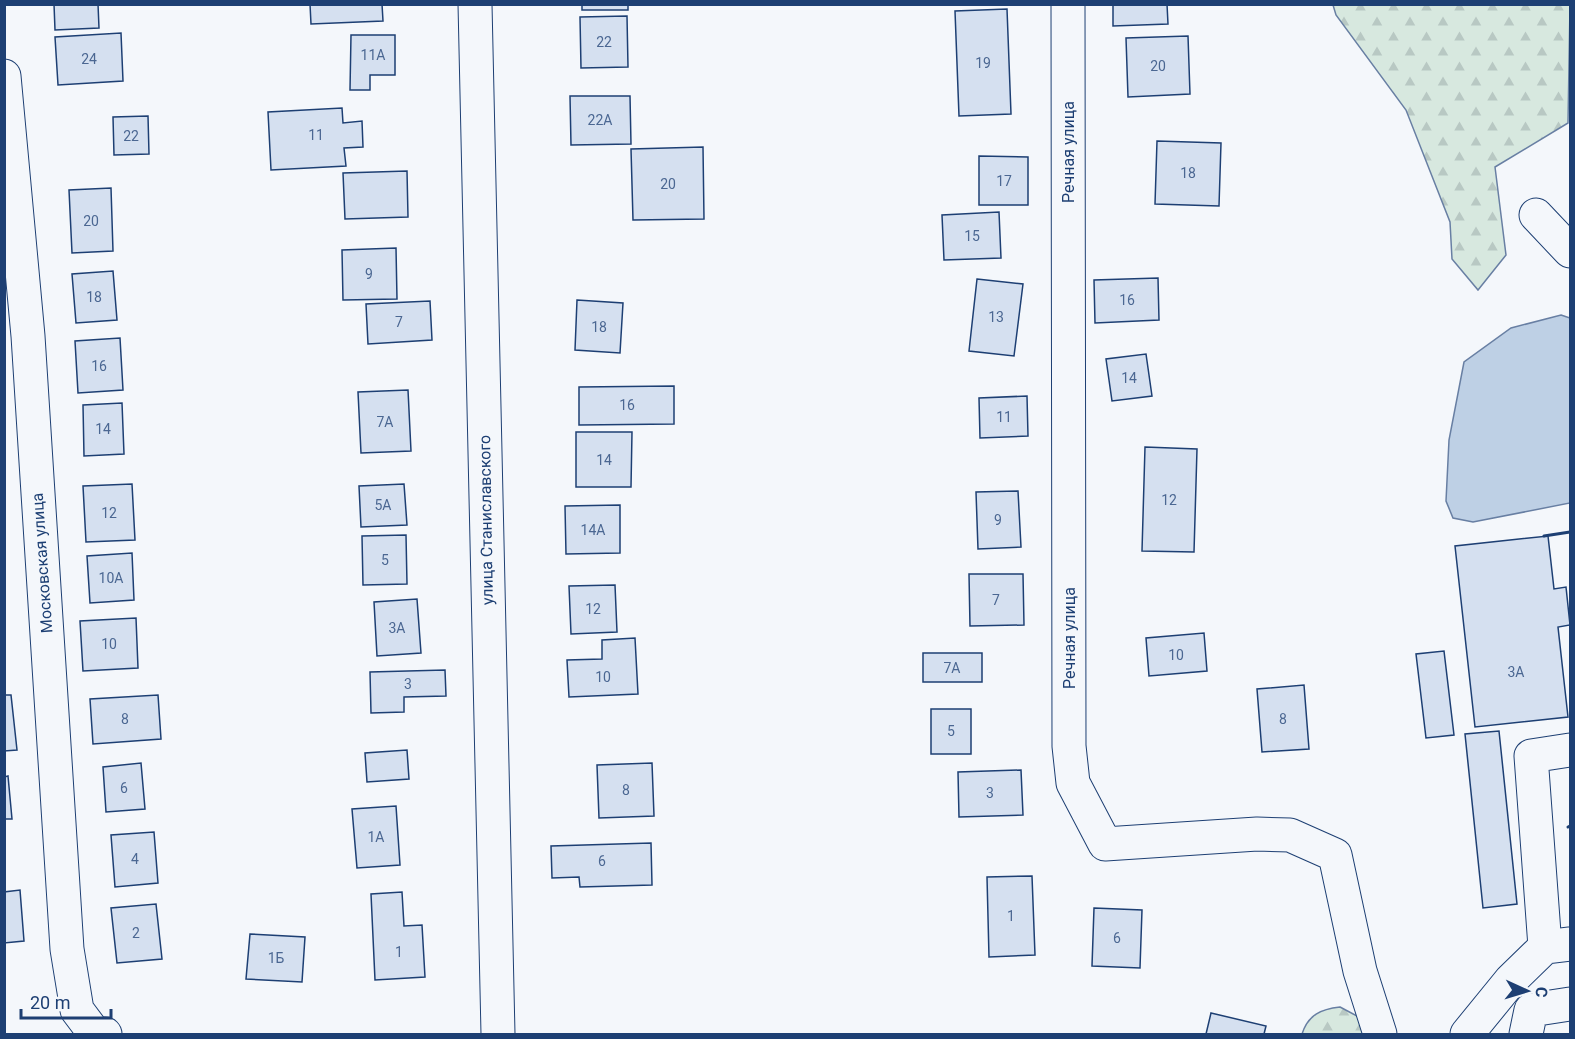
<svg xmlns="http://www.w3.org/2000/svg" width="1575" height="1039" viewBox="0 0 1575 1039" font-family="Roboto,sans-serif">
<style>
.forest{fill:url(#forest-firs);stroke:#687fa3;stroke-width:1.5}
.water{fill:#bed0e5;stroke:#687fa3;stroke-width:1.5}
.building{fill:#d5e0f0;stroke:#1d3f73;stroke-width:1.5}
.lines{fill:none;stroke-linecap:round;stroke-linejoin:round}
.minor-casing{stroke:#1d3f73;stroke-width:35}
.minor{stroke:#f4f7fb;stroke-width:33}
.wall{stroke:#1d3f73;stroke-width:3}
.labels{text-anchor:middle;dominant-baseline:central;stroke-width:4.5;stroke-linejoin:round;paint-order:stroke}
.number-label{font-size:14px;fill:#4b6792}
.street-label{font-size:16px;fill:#1d3f73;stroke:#f4f7fb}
</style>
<defs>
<pattern id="forest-firs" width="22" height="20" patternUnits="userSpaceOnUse" patternTransform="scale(1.5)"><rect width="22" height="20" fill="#d7e8df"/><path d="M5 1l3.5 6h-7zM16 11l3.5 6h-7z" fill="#b8c8c3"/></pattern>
</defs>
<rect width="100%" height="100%" fill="#f4f7fb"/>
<g class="forest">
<polygon points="1333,5 1570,5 1568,123 1495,167 1506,255 1478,290 1452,259 1450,222 1406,110 1336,15"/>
<path d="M1340 1007 1359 1017 1366 1034H1302C1308 1015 1321 1009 1340 1007Z"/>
</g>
<polygon class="water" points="1561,315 1570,318 1570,503 1473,522 1453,518 1446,501 1449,440 1464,362 1511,328"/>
<g class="building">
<polygon points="54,4 98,4 99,28 55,30"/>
<polygon points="310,4 382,4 383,21 311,24"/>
<rect x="582" y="4" width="46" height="6"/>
<polygon points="1113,4 1167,4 1168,24 1113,26"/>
<polygon points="1007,9 1011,114 959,116 955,11"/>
<polygon points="627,16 628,67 581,68 580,17"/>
<polygon points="121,33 123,81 58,85 55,37"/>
<polygon points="351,35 395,35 395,75 370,75 370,90 350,90"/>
<polygon points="1188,36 1190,94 1128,97 1126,38"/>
<polygon points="570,96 630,96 631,144 571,145"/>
<polygon points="342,108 343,123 362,121 363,147 344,148 346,166 271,170 268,112"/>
<polygon points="148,116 149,154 114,155 113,117"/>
<polygon points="1157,141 1221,143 1219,206 1155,204"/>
<polygon points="703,147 704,219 633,220 631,149"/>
<polygon points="979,156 1028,157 1028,205 979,205"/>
<polygon points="407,171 408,217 345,219 343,173"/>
<polygon points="111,188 113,251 72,253 69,190"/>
<polygon points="999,212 1001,258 944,260 942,215"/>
<polygon points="396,248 397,299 343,300 342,250"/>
<polygon points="113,271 117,320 76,323 72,274"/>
<polygon points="1158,278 1159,320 1095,323 1094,280"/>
<polygon points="977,279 1023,284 1014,356 969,351"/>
<polygon points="577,300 623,303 620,353 575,350"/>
<polygon points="430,301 432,340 368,344 366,304"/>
<polygon points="120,338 123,390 78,393 75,341"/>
<polygon points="1146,354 1152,396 1112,401 1106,359"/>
<polygon points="674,386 674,424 579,425 579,387"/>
<polygon points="408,390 411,451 361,453 358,392"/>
<polygon points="1027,396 1028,436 980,438 979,398"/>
<polygon points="122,403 124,454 84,456 83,405"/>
<polygon points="576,432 632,432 631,487 576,487"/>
<polygon points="1145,447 1197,449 1194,552 1142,551"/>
<polygon points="132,484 135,540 86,542 83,486"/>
<polygon points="404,484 407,525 361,527 359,486"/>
<polygon points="1018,491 1021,547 978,549 976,492"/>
<polygon points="620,505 620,553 566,554 565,506"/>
<polygon points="406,535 407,584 363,585 362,536"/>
<polygon points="1548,536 1554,589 1566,587 1570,625 1558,627 1568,717 1475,727 1455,546"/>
<polygon points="132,553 134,600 90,603 87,556"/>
<polygon points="969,574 1023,574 1024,625 970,626"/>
<polygon points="615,585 617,632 571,634 569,586"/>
<polygon points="417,599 421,653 377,656 374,602"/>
<polygon points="136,618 138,668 83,671 80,621"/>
<polygon points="1204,633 1207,671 1149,676 1146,638"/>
<polygon points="635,638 638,694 569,697 567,660 602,659 602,640"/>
<polygon points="1444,651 1454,735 1426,738 1416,654"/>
<rect x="923" y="653" width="59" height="29"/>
<polygon points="445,670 446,696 404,697 404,712 371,713 370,672"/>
<polygon points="1304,685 1309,749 1262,752 1257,689"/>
<polygon points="4,695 11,695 17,750 4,751"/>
<polygon points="158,695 161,739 93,744 90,699"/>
<rect x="931" y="709" width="40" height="45"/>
<polygon points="1499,731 1517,904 1483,908 1465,734"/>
<polygon points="407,750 409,779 367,782 365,753"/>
<polygon points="141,763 145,809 106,812 103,767"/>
<polygon points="652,763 654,816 599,818 597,765"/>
<polygon points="1021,770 1023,815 959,817 958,772"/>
<polygon points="8,776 12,819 4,819 4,777"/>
<polygon points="396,806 400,865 357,868 352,809"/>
<polygon points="154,832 158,883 115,887 111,835"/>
<polygon points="651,843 652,885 580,887 579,877 552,878 551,846"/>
<polygon points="1032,876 1035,955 989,957 987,877"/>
<polygon points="20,890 24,941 4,943 4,892"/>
<polygon points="402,892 404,926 422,925 425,977 375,980 371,894"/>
<polygon points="156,904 162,959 117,963 111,908"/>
<polygon points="1094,908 1142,910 1140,968 1092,966"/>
<polygon points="250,934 305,937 302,982 246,979"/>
<polygon points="1211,1013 1266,1026 1264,1034 1206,1034"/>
</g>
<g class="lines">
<g class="minor-casing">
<g id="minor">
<polyline points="475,4 498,1034"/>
<polyline points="1068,4 1069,746 1073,783 1105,844 1257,834 1290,835 1335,855 1360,971 1380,1034"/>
<polyline points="4,76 28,336 67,949 77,1010 95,1034 105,1034"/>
<polyline points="1536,215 1570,251"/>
<polyline points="1545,947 1531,756 1570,750"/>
<polyline points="1467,1034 1511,980 1545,947 1570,944"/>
<polyline points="1526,1034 1531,1010 1570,1004"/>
</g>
</g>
<use href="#minor" class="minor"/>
<g class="wall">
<polyline points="1544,536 1570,532"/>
<polyline points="1568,827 1570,826"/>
</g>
</g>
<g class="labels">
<g class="number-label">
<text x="604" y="42">22</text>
<text x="373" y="55">11А</text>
<text x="89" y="59">24</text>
<text x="983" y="63">19</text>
<text x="1158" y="66">20</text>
<text x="600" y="120">22А</text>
<text x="316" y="135">11</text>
<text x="131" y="136">22</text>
<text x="1188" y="173">18</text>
<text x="1004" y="181">17</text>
<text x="668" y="184">20</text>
<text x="91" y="221">20</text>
<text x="972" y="236">15</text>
<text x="369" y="274">9</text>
<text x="94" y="297">18</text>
<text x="1127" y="300">16</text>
<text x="996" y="317">13</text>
<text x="399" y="322">7</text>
<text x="599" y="327">18</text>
<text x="99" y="366">16</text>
<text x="1129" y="378">14</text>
<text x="627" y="405">16</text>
<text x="1004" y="417">11</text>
<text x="385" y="422">7А</text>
<text x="103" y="429">14</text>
<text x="604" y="460">14</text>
<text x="1169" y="500">12</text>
<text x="383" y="505">5А</text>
<text x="109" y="513">12</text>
<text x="998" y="520">9</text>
<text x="593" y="530">14А</text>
<text x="385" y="560">5</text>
<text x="111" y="578">10А</text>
<text x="996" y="600">7</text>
<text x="593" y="609">12</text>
<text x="397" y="628">3А</text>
<text x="109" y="644">10</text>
<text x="1176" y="655">10</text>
<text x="952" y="668">7А</text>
<text x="1516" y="672">3А</text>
<text x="603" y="677">10</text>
<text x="408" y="684">3</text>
<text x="125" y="719">8</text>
<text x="1283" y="719">8</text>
<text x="951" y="731">5</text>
<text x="124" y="788">6</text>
<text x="626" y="790">8</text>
<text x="990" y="793">3</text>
<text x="376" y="837">1А</text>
<text x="135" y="859">4</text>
<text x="602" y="861">6</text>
<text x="1011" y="916">1</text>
<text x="136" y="933">2</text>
<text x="1117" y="938">6</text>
<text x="399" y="952">1</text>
<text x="276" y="958">1Б</text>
</g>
<g class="street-label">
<text transform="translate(1068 152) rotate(-90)">Речная улица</text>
<text transform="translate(486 520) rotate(-91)">улица Станиславского</text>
<text transform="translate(42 563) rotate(-94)">Московская улица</text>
<text transform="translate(1069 638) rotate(-90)">Речная улица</text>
</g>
</g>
<rect width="1575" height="1039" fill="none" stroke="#1d3f73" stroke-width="12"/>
<g transform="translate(1527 991) rotate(94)" stroke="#f4f7fb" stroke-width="4.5" paint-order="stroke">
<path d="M0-4.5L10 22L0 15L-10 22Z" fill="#1d3f73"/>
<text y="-9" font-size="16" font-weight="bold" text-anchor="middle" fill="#1d3f73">С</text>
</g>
<path d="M21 1009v9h90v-9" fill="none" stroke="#1d3f73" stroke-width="3"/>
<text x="30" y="1009" font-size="18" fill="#1d3f73" stroke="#f4f7fb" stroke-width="4.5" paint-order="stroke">20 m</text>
</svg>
